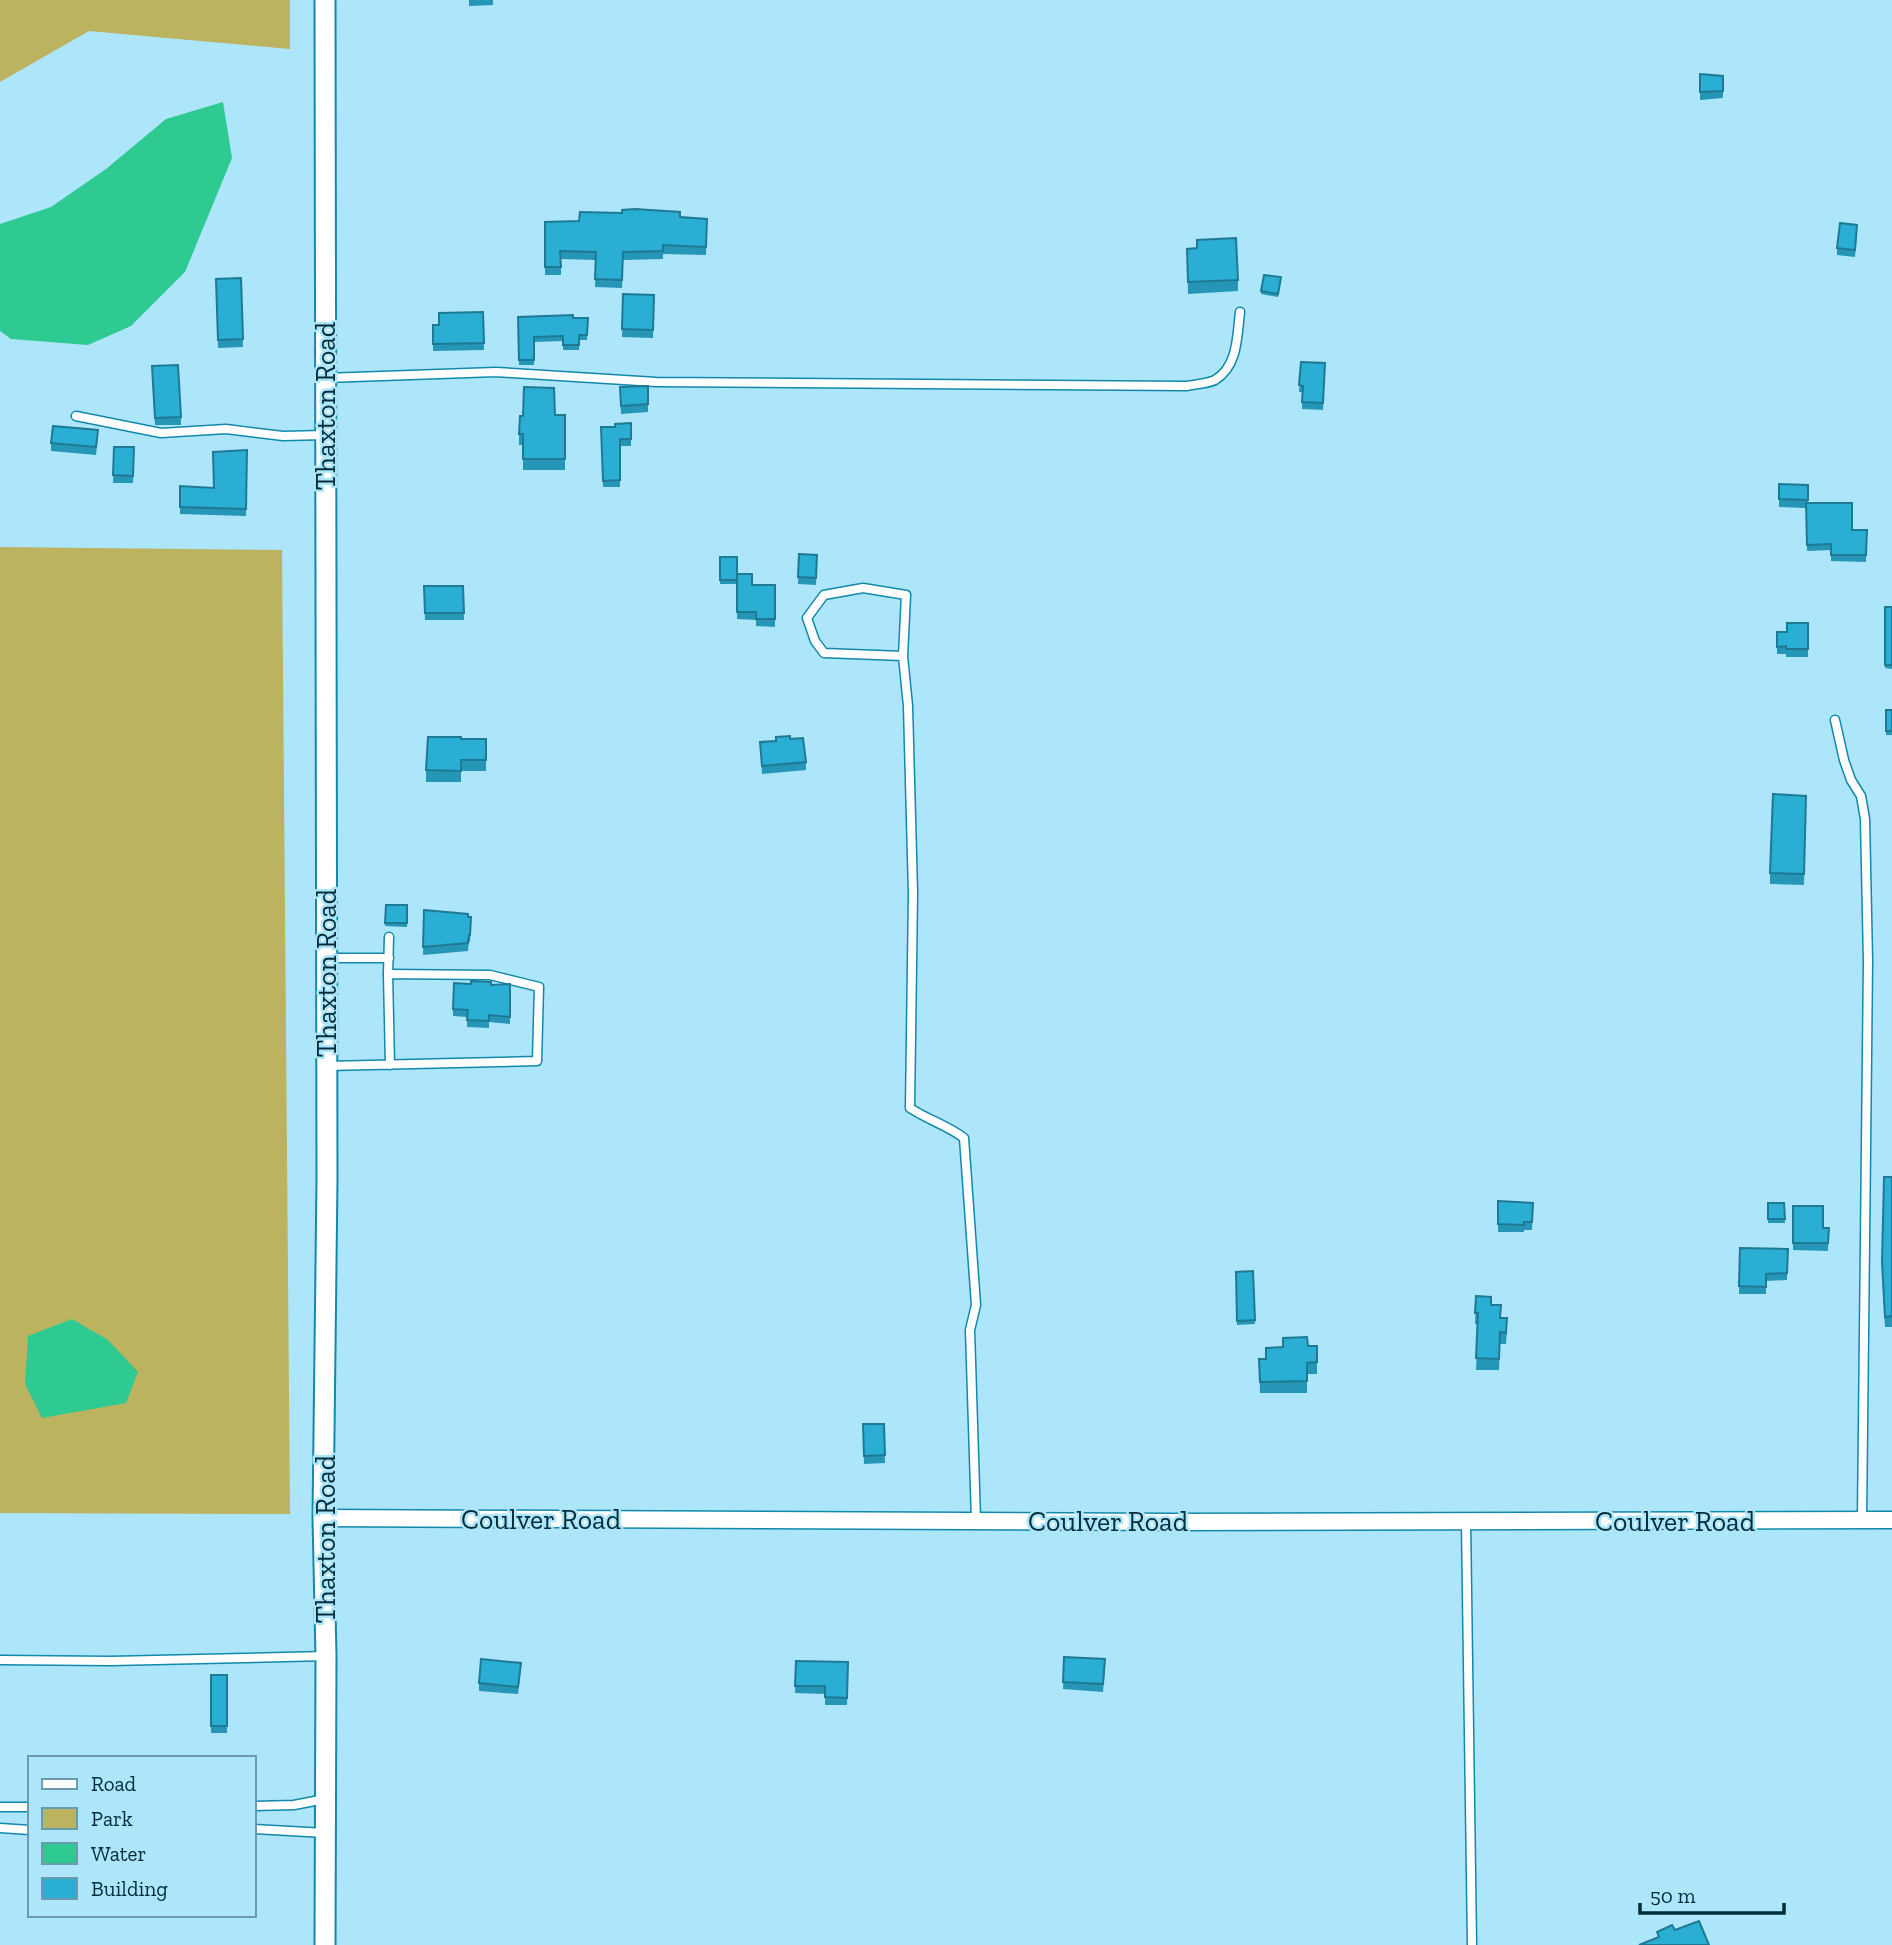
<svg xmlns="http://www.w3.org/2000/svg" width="1892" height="1945" viewBox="0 0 1892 1945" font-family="'Zilla Slab',serif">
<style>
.green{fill:#bcb360}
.water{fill:#2fca91}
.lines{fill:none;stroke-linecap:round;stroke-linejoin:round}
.service-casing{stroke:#1189aa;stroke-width:11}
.minor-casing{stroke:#1189aa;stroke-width:19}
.tertiary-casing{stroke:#1189aa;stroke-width:23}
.service{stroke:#fff;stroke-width:8}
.minor{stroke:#fff;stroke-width:16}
.tertiary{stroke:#fff;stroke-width:19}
.wall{fill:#2596b6}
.building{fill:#2baed4;stroke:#1e7a94;stroke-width:2}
.labels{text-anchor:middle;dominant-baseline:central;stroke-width:5;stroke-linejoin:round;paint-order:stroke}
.street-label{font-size:28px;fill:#002d3a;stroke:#ade5fa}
</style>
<rect width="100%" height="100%" fill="#ade5fa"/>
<g class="green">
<polygon points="0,0 290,0 290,49 89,31 0,82"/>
<polygon points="0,547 282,550 290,1514 0,1513"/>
</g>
<g class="water">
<polygon points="223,102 232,158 185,272 131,326 88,345 11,339 0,331 0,224 51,207 106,169 166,119"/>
<polygon points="72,1319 108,1340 138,1372 126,1403 42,1418 25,1384 28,1336"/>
</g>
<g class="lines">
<g class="service-casing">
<g id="service">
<path d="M325 378 496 372 656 382 1187 386C1195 384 1207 384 1215 380 1238 366 1237 337 1240 312"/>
<polyline points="76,416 161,433 226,429 283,436 325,435"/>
<path d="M903 656 824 653 815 641 807 618 824 595 863 588 906 595 903 656 908 706 913 893 910 1108C928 1120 947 1125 964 1138L976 1305 970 1330 976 1520"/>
<polyline points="1835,720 1844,760 1851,780 1861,796 1865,819 1868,961 1862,1520"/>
<polyline points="326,958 389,958"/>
<polyline points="388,974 389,937"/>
<polyline points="327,1066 537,1061 539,987 490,975 388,974 390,1065"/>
<polyline points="1466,1521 1472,1944"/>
<polyline points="0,1660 111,1661 326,1656"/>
<polyline points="254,1806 294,1805 325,1799"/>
<polyline points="0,1807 30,1807"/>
<polyline points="0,1828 30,1830"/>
<polyline points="254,1829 325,1833"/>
</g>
</g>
<g class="minor-casing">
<polyline id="minor" points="323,1518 1175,1522 1892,1520"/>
</g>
<g class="tertiary-casing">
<polyline id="tertiary" points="325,0 327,1179 323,1518 326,1656 325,1945"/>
</g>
<use href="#service" class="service"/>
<use href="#minor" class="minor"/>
<use href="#tertiary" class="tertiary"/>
</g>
<g class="wall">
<polygon points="469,0 493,0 493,5 469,6"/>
<polygon points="1700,74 1723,76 1723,98 1700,100"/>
<polygon points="680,217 707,219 706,255 663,254 663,259 623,260 622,288 595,287 596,260 561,259 561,275 545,275 545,222"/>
<polygon points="1857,232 1855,257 1837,255 1837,248"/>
<polygon points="1187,249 1238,280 1238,291 1188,294"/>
<polygon points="241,278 243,347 218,348 216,279"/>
<polygon points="1281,281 1278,297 1261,294 1261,291"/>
<polygon points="623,294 654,295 653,338 622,337"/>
<polygon points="483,312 484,350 433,351 433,325 439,325"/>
<polygon points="518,317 588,318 587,340 579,340 579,350 563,350 563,341 534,342 534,365 519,365"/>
<polygon points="1301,362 1325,370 1323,410 1302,409 1302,392 1299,392"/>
<polygon points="152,374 181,417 181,425 155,425"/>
<polygon points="648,386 648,412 621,414 620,387"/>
<polygon points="555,415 565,415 565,470 523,470 523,445 519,445 519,434"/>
<polygon points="631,423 631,446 620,446 620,487 603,487 601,427 615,427"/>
<polygon points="98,437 96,455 51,451 51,443"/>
<polygon points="114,447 134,447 133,483 113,483"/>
<polygon points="247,450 246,516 180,514 180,486 214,488"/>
<polygon points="1779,484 1808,485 1808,503 1852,530 1867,530 1866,562 1831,561 1831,550 1807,551 1806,508 1779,507"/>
<polygon points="799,554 817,555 816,585 798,584"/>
<polygon points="720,557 737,580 752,585 775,585 775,627 756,626 756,620 737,619 737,584 720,584"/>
<polygon points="424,586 463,586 464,620 425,620"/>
<polygon points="1885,607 1892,607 1892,669 1885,668"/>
<polygon points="1808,623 1808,657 1786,657 1786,654 1777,654 1777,632 1787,632"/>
<rect x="1886" y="710" width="6" height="25"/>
<polygon points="461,739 486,739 486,771 461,771 461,782 426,782 426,770"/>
<polygon points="790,739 806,762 806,770 762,774 760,742"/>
<polygon points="1806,796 1804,885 1770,884 1770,873"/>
<polygon points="386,905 407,905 407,927 385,926"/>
<polygon points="424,910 468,917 471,925 470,942 469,942 468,951 423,955"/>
<polygon points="510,984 510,1024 489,1022 489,1028 467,1027 467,1017 453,1016 453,1009 491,985"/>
<polygon points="1884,1177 1892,1177 1892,1327 1885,1327 1882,1272"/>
<polygon points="1498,1201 1533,1203 1532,1230 1524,1230 1524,1232 1498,1232"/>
<polygon points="1768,1203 1784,1203 1785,1223 1768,1223"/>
<polygon points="1793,1206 1823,1228 1829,1228 1828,1251 1793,1250"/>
<polygon points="1740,1248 1788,1249 1787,1280 1766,1281 1766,1294 1739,1294"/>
<polygon points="1253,1271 1255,1324 1237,1325 1236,1272"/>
<polygon points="1476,1296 1491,1305 1501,1318 1507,1329 1506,1344 1500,1344 1499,1370 1476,1370 1478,1324 1475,1324"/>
<polygon points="1308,1346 1317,1346 1317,1374 1307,1374 1307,1393 1260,1393 1259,1359 1266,1359"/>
<polygon points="863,1424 884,1424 885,1463 864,1464"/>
<polygon points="1064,1657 1105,1667 1103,1692 1063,1689"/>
<polygon points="796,1661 848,1662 847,1705 825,1705 825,1694 795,1693"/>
<polygon points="521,1670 518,1694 479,1691 479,1683"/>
<rect x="211" y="1675" width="16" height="58"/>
</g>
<g class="building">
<polygon points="1700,74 1723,76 1723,91 1700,92"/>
<polygon points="635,209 680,212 680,217 707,219 706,247 663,245 663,251 623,252 622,280 595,279 596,252 560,251 561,267 545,267 545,222 579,221 580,212 622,213 622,210"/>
<polygon points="1840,223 1857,225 1855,250 1837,248"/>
<polygon points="1236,238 1238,280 1188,282 1187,249 1197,248 1197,240"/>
<polygon points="1264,275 1281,277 1278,294 1261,291"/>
<polygon points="241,278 243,339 218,340 216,279"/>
<polygon points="623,294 654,295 653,330 622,329"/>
<polygon points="483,312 484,343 433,344 433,325 439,325 439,313"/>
<polygon points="573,315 573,318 588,318 587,335 579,335 579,345 563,345 563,336 534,337 534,360 519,360 518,317"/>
<polygon points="1301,362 1325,363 1323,403 1302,402 1303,386 1299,385"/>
<polygon points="178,365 181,417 155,418 152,366"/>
<polygon points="648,386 648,404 621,406 620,387"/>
<polygon points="524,387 554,388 555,415 565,415 565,459 523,459 523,434 519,434 520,416 523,416"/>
<polygon points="631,423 631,439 620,439 620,480 603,481 601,427 615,427 615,424"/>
<polygon points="53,426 98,430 96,447 51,443"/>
<polygon points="114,447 134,447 133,476 113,475"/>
<polygon points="247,450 246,509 180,507 180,486 214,488 213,452"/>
<polygon points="1779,484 1808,485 1808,500 1779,499"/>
<polygon points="1806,503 1852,503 1852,530 1867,530 1866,555 1831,555 1831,544 1807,545"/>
<polygon points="799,554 817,555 816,578 798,577"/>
<rect x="720" y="557" width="17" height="23"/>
<polygon points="737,574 752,574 752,585 775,585 775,619 756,619 756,612 737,612"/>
<polygon points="424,586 463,586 464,613 425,613"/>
<rect x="1885" y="607" width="7" height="58"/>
<polygon points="1787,623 1808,623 1808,649 1786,649 1786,646 1777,647 1777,632 1787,632"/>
<rect x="1886" y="710" width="6" height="21"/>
<polygon points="790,736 790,739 803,738 806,762 762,766 760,742 776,741 776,737"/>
<polygon points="428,737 461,737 461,739 486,739 486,760 461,760 461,771 426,770"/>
<polygon points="1773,794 1806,796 1804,874 1770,873"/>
<polygon points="386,905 407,905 407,923 385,923"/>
<polygon points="424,910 468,914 468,917 471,917 470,935 469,935 468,943 423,947"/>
<polygon points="471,981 491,982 491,985 510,984 510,1017 489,1015 489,1021 467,1020 468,1010 453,1009 454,983 471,984"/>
<polygon points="1884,1177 1892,1177 1892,1316 1885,1317 1882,1262"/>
<polygon points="1498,1201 1533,1203 1532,1222 1524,1222 1524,1225 1498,1224"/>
<polygon points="1768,1203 1784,1203 1785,1219 1768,1219"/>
<polygon points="1793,1206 1823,1206 1823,1228 1829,1228 1828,1243 1793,1243"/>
<polygon points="1740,1248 1788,1249 1787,1273 1766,1274 1766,1287 1739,1286"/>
<polygon points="1253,1271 1255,1320 1237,1321 1236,1272"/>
<polygon points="1476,1296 1491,1297 1491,1305 1501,1305 1500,1318 1507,1318 1506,1333 1500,1332 1499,1359 1476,1358 1478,1313 1475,1313"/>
<polygon points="1307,1337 1308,1346 1317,1346 1317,1362 1307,1363 1307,1381 1260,1382 1259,1359 1266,1359 1266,1348 1283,1347 1283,1338"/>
<polygon points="863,1424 884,1424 885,1455 864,1456"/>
<polygon points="1064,1657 1105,1659 1103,1684 1063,1682"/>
<polygon points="481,1659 521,1663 518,1687 479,1683"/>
<polygon points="796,1661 848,1662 847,1698 825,1697 825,1686 795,1686"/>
<rect x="211" y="1675" width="16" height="51"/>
<polygon points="1699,1921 1709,1945 1639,1945 1659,1937 1657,1932 1672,1925 1675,1930"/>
</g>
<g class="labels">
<g class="street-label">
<text transform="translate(325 406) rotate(-90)">Thaxton Road</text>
<text transform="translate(326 973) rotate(-90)">Thaxton Road</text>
<text x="541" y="1519">Coulver Road</text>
<text x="1108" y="1521">Coulver Road</text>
<text x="1675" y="1521">Coulver Road</text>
<text transform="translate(325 1539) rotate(-90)">Thaxton Road</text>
</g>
</g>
<rect x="28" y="1756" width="228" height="161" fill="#ade5fa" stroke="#689bad" stroke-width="2"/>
<rect x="42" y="1779" width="35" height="10" fill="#ffffff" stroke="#689bad" stroke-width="2"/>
<text x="91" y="1791" font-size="21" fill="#002d3a">Road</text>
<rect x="42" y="1808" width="35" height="21" fill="#bcb360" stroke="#689bad" stroke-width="2"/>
<text x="91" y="1826" font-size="21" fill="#002d3a">Park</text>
<rect x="42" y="1843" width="35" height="21" fill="#2fca91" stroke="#689bad" stroke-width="2"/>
<text x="91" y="1861" font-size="21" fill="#002d3a">Water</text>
<rect x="42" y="1878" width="35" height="21" fill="#2baed4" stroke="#689bad" stroke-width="2"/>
<text x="91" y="1896" font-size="21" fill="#002d3a">Building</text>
<path d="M1640 1903v10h144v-10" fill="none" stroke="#002d3a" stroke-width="3.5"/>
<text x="1650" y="1903" font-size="21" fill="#002d3a" stroke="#ade5fa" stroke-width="5" paint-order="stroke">50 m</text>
</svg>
